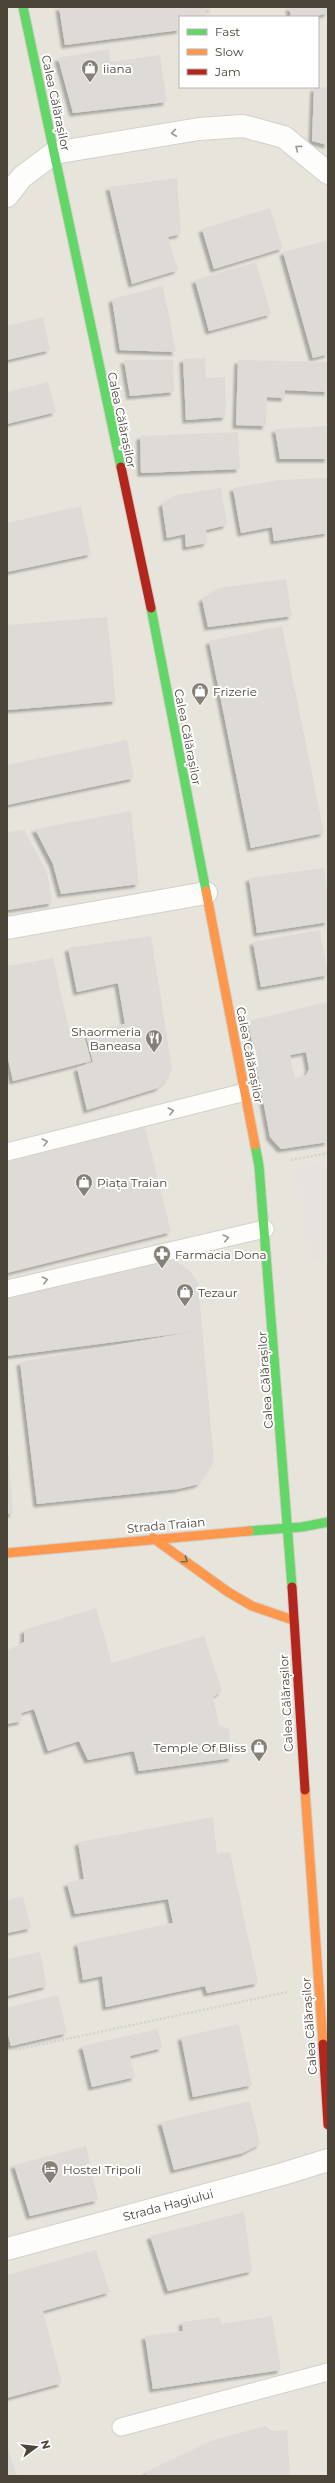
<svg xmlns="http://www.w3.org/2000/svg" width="335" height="2483" viewBox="0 0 335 2483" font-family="Montserrat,sans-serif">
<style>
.residential{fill:#e7e4dc;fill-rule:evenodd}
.parking{fill:#e6e3df}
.building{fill:#dedbd6;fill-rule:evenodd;filter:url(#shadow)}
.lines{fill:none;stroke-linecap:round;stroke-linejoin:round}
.lane-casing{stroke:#d2d0cb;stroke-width:19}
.street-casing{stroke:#d2d0cb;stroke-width:24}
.fast-casing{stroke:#d3cfc5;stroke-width:11}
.slow-casing{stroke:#d3cfc5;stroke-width:11}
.jam-casing{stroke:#d3cfc5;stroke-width:11}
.path{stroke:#d3d2cc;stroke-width:2.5;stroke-dasharray:2 2;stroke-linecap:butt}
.lane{stroke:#fdfdfc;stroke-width:17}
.street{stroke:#fdfdfc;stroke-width:22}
.fast{stroke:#63d668;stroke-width:9}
.slow{stroke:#ff974d;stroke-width:9}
.jam{stroke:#b3261e;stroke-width:9}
.oneway{stroke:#9b9791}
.oneway2{stroke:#537749}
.labels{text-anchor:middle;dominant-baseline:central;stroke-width:4;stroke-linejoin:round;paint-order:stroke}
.poi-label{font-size:12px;fill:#4b4439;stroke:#fff;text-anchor:start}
.street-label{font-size:12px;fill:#4b4439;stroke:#fff}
</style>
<defs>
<filter id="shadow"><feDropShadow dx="-3.5" dy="3.5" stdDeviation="1" flood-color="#0004"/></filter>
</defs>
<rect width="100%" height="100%" fill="#f4f2ee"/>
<path class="residential" d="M7 7H328V2476H7ZM180 17H318V87H180Z"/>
<polygon class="parking" points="328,1162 328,1258 309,1260 295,1167"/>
<g class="building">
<polygon points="59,7 213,7 213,8 205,9 206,17 180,17 180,30 65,45"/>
<polygon points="289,7 328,7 328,13 313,17 291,17"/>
<polygon points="109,49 110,62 160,55 167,102 73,113 58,58"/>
<polygon points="328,87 328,145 312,141 314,88"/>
<polygon points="177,178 181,234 168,237 178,270 132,284 109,187"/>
<polygon points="270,208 283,248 214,269 202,229"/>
<polygon points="328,240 328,354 313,358 283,252"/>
<polygon points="256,262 271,314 209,331 195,280"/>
<polygon points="163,286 176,352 120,350 112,299"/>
<polygon points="43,317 50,350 7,360 7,326"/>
<polygon points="205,358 206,378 225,377 226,417 186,420 183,359"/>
<polygon points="124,360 173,360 174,392 130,396"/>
<polygon points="238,360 328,362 328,392 285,390 285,398 267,397 266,426 236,425"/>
<polygon points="48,382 56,412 7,424 7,392"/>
<polygon points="328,426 328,459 280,459 275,429"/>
<polygon points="238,432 240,469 141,473 140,436"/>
<polygon points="328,478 328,533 274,541 272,527 241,533 233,488 279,480"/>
<polygon points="221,488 227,525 206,530 207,543 186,547 185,534 167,538 162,504 176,495"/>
<polygon points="81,506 91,554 7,572 7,523"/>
<polygon points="286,579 292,616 208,627 202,599 219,588"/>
<polygon points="107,617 116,701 7,710 7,625"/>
<polygon points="282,626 324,833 251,848 209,641"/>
<polygon points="127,740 134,778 7,805 7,765"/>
<polygon points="131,811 139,884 61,894 53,864 35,829"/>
<polygon points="24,830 47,872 52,903 7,910 7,832"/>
<polygon points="324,868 328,898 328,922 257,933 249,878"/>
<polygon points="320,930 328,975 261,987 253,942"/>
<polygon points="151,936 172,1068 168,1079 158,1088 87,1110 77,1068 93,1062 85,1032 125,1024 118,983 77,992 68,948"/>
<polygon points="53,958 70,1034 83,1032 91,1061 13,1081 7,1054 7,966"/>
<path d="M328 1002V1142L281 1149 270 1137 248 1021ZM306 1052 309 1069 306 1075 295 1078 290 1055Z"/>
<polygon points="145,1127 171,1232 7,1273 7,1162"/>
<polygon points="174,1260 189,1270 198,1282 214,1462 199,1484 178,1489 37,1504 20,1362 191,1332 7,1356 7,1296"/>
<polygon points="7,1435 13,1514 7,1514"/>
<polygon points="96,1608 112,1663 204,1636 222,1691 213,1697 219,1725 229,1729 232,1758 139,1771 134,1751 88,1760 79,1741 48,1751 34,1709 21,1713 22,1721 7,1724 7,1651 24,1642 24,1630"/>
<polygon points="213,1817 217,1854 230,1852 258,1983 207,1993 205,1986 106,2007 102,1976 83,1980 77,1943 173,1923 168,1899 75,1914 67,1883 84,1879 78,1842"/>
<polygon points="23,1896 31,1928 7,1933 7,1900"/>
<polygon points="40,1952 47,1986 7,1996 7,1959"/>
<polygon points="58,1995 67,2033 11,2046 7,2031 7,2008"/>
<polygon points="239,2024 252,2085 193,2097 181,2037"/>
<polygon points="158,2029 162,2048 130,2056 135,2077 92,2087 82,2046"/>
<polygon points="250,2101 260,2144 243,2153 174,2170 161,2122"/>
<polygon points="86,2146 98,2200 30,2216 14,2165"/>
<polygon points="244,2212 252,2271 168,2291 150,2236"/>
<polygon points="96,2250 110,2292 43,2311 62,2383 7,2398 7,2275"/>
<polygon points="272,2316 281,2370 153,2389 145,2336 183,2331 182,2322 220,2317 221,2324"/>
<polygon points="265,2426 272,2431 287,2430 290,2476 146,2476 146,2472 211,2441"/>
<polygon points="7,2446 17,2476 7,2476"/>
</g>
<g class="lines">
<g class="lane-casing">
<g id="lane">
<polyline points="7,1152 245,1092"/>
<polyline points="7,1289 265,1229"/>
<polyline points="121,2427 328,2372"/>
</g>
</g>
<g class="street-casing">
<g id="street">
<polyline points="7,196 22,177 54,153 199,129 243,126 284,137 328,173"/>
<polyline points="7,928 206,893"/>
<polyline points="7,2249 283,2174 328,2160"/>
</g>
</g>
<g class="fast-casing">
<g id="fast">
<polyline points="23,7 121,467"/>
<polyline points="151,608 206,891"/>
<polyline points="255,1145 259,1166 292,1587"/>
<polyline points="249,1531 302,1527 328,1522"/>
</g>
</g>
<g class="slow-casing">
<g id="slow">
<polyline points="206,891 255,1145"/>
<polyline points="153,1538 228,1592 252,1606 293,1620"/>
<polyline points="7,1553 249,1531"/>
<polyline points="305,1790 323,2044"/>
</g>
</g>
<g class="jam-casing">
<g id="jam">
<polyline points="121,467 151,608"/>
<polyline points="292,1587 305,1790"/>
<polyline points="323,2044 328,2125"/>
</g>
</g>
<g class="path">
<polyline points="291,1160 328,1153"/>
<polyline points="15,2050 287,1992"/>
</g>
<use href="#lane" class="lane"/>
<use href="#street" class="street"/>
<use href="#fast" class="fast"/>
<use href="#slow" class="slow"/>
<use href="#jam" class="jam"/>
</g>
<defs><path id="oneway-chevron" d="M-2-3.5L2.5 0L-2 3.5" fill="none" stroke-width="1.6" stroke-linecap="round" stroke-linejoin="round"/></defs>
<g class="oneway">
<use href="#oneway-chevron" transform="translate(174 133) rotate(172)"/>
<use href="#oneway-chevron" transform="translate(298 148) rotate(-143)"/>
<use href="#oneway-chevron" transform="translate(171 1111) rotate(-14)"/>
<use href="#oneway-chevron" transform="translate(45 1142) rotate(-14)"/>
<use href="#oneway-chevron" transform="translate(226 1238) rotate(-13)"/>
<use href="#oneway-chevron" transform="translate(45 1280) rotate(-13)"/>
</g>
<use class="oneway2" href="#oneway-chevron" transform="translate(185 1560) rotate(35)"/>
<defs>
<g id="shop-pin" transform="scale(0.9)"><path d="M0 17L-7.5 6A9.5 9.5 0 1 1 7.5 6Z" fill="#868178" stroke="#fff"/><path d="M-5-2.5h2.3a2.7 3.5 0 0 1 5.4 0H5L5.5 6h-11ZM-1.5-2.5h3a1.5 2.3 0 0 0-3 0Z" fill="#fff"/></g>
<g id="restaurant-pin" transform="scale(0.9)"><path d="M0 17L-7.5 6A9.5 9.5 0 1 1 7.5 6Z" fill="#868178" stroke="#fff"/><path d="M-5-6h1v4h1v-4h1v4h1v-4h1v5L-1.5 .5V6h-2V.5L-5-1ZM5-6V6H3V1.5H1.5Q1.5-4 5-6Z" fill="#fff"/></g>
<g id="pharmacy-pin" transform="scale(0.9)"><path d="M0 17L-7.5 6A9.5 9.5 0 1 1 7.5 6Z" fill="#868178" stroke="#fff"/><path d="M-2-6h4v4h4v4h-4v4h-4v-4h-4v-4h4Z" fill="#fff"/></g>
<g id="hotel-pin" transform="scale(0.9)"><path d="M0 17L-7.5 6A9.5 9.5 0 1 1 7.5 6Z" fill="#868178" stroke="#fff"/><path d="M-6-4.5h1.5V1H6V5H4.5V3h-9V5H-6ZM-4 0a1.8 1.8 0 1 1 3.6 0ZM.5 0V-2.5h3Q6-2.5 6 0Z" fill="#fff"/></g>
</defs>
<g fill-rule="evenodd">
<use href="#shop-pin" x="90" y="68"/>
<use href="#shop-pin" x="200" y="691"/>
<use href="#restaurant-pin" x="154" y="1038"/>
<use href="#shop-pin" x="84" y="1182"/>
<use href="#pharmacy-pin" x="162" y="1254"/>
<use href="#shop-pin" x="185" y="1292"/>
<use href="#shop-pin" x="259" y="1747"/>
<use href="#hotel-pin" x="50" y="2169"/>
</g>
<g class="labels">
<g class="poi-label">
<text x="103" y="68">iiana</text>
<text x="213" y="691">Frizerie</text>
<text x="141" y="1031" text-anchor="end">Shaormeria<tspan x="141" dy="14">Baneasa</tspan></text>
<text x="97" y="1182">Piața Traian</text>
<text x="175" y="1254">Farmacia Dona</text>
<text x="198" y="1292">Tezaur</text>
<text x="246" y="1747" text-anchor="end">Temple Of Bliss</text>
<text x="63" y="2169">Hostel Tripoli</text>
</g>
<g class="street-label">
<text transform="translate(56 103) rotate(78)">Calea Călărașilor</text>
<text transform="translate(122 420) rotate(78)">Calea Călărașilor</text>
<text transform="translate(188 737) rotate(79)">Calea Călărașilor</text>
<text transform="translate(250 1055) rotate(79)">Calea Călărașilor</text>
<text transform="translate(265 1380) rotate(-94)">Calea Călărașilor</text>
<text transform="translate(166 1525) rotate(-5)">Strada Traian</text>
<text transform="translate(286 1703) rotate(-93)">Calea Călărașilor</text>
<text transform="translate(309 2026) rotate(-94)">Calea Călărașilor</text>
<text transform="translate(168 2205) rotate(-15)">Strada Hagiului</text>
</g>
</g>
<rect width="335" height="2483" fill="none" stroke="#4b4439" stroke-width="16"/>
<rect x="179" y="16" width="140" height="72" fill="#ffffff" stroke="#b7b4b0"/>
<rect x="187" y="29" width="20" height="6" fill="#63d668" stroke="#b7b4b0"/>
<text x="215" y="36" font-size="12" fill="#4b4439">Fast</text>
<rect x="187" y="49" width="20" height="6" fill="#ff974d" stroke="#b7b4b0"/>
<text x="215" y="56" font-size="12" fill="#4b4439">Slow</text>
<rect x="187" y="69" width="20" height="6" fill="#b3261e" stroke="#b7b4b0"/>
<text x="215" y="76" font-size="12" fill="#4b4439">Jam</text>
<g transform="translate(36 2447) rotate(75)" stroke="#ffffff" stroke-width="3" paint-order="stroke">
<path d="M0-3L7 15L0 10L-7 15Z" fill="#4b4439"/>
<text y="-6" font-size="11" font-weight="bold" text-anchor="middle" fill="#4b4439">N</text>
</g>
</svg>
